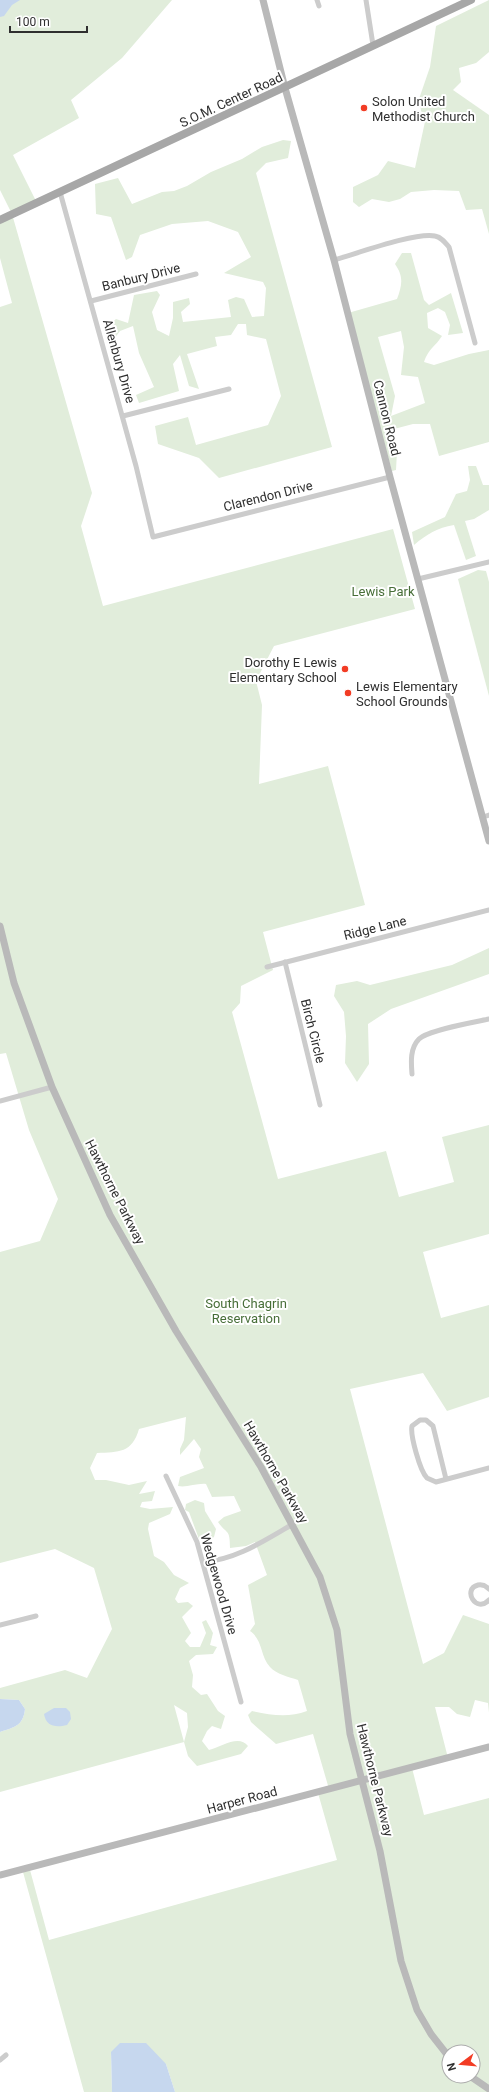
<svg xmlns="http://www.w3.org/2000/svg" width="489" height="2092" viewBox="0 0 489 2092" font-family="Roboto,sans-serif">
<style>
.green{fill:#e1eddb;fill-rule:evenodd}
.water{fill:#c6d7ee}
.lines{fill:none;stroke-linecap:round;stroke-linejoin:round}
.street{stroke:#ccc;stroke-width:5}
.secondary{stroke:#b9b9b9;stroke-width:7}
.primary{stroke:#a7a7a7;stroke-width:8}
.poi-dot{fill:#f23c24;stroke:#fff;stroke-width:1.5}
.labels{text-anchor:middle;dominant-baseline:central;stroke-width:4;stroke-linejoin:round;paint-order:stroke}
.street-label{font-size:13px;fill:#2f2f2f;stroke:#fff}
.poi-label{font-size:13px;fill:#2f2f2f;stroke:#fff;text-anchor:start}
.park-label{font-size:13px;fill:#476e38;stroke:#fff}
</style>
<rect width="100%" height="100%" fill="#fff"/>
<g class="green">
<path d="M0 0H172L122 58 71 100 79 118 13 155 37 203 12 214 92 493 81 526 103 606 393 529 415 609 274 646 256 681 262 705 259 784 328 766 365 905 263 932 273 970 241 986 240 1003 232 1012 278 1179 386 1151 399 1197 454 1182 442 1137 489 1125V1234L423 1252 441 1318 489 1305V1397L447 1411 423 1373 350 1389 423 1664 444 1653 463 1615 489 1624V1713L488 1703 475 1700 470 1717 457 1714 449 1707H435L448 1758 412 1768 424 1815 489 1798V2092H175L166 2064 111 2052 112 2092H84L23 1872 30 1870 49 1940 337 1860 318 1793 329 1789 313 1734 276 1744 251 1722 248 1715 252 1711C271 1715 288 1718 307 1711L298 1680C289 1677 276 1674 270 1667 260 1656 263 1640 250 1631L255 1624 248 1585 267 1575 255 1542 246 1546 230 1548C230 1528 227 1535 218 1522L224 1517 241 1511 234 1496 212 1497 206 1484C197 1483 186 1488 178 1486L180 1477 204 1468 199 1457 201 1449 194 1439 180 1455V1449L184 1440 186 1417 139 1429C132 1453 119 1452 97 1453L90 1468 95 1480H106L129 1485 147 1481 139 1494 155 1491 152 1501 142 1502 140 1507 150 1509 173 1507 170 1514 149 1523 148 1529 154 1556 164 1562 174 1575 189 1583 180 1588 175 1599 178 1603 188 1602 193 1606 182 1617 191 1633 185 1641 190 1647H200L206 1633 202 1622 206 1620 213 1633 210 1645 217 1647 213 1654 196 1655 189 1661 193 1675 192 1687 201 1695 207 1694 218 1711 225 1716 221 1729 212 1726 207 1731 202 1741 209 1750C221 1747 239 1734 248 1746L241 1754 197 1766 188 1756 184 1742 0 1792V1732C15 1727 23 1726 25 1709L19 1700 0 1699V1688L65 1670 87 1678 112 1629 94 1568 55 1549 0 1563V1252L40 1241 58 1199 29 1130 6 1053 0 1054V307L12 303 0 258V220L12 214 0 190ZM174 1705 187 1713 188 1727 184 1742ZM449 2052H473V2076H449Z"/>
<polygon points="489,0 489,52 476,63 459,68 461,82 453,90 489,115 489,234 482,209 466,210 459,191 434,190 411,192 400,199 389,202 372,199 359,207 353,202 353,187 378,175 388,161 415,168 426,117 421,111 419,99 430,67 436,26"/>
<polygon points="283,140 291,141 288,158 266,163 256,173 332,447 219,478 199,458 158,444 155,426 188,417 196,445 268,425 281,396 266,339 247,335 246,324 238,324 231,335 215,337 217,346 187,354 199,389 189,386 180,355 173,364 179,391 139,403 136,395 154,387 139,353 133,326 120,331 111,343 109,325 116,319 128,323 134,295 157,291 160,295 152,312 157,330 169,336 173,318 173,302 189,298 190,304 181,312 183,322 231,317 228,300 236,297 244,299 252,317 264,316 266,288 263,282 224,273 251,257 238,232 208,221 172,224 140,235 132,257 126,260 111,217 96,214 95,184 118,178 132,204 162,192 174,191 187,186 211,172 242,159 262,147"/>
<path d="M402 253H411L424 300 429 305 451 293 463 333 448 335 450 325 445 312 438 308 427 313 428 328 442 336C434 348 429 348 424 362L434 365 469 354 489 350V442L439 456 430 424H413L394 429 397 452 396 470 392 471 348 313 397 299C402 285 404 277 395 264ZM401 331 404 347 401 375 418 377 425 403 391 416 395 396 378 337Z"/>
<path d="M468 466H476L483 485H489V510L474 519 465 521 476 556 466 560 454 525C437 528 427 534 414 545L412 532 445 517 456 494 467 491 470 480Z"/>
<polygon points="478,570 486,571 489,582 489,696 458,579"/>
<polygon points="489,948 489,974 391,1009 368,1024 369,1064 357,1082 345,1063 346,1036 344,1012 334,996 336,985 357,981 370,985 452,965"/>
<polygon points="195,1500 204,1503 205,1511 216,1529 214,1537 207,1541 199,1539 189,1512 185,1510 186,1504"/>
</g>
<g class="water">
<polygon points="0,0 20,0 12,5 4,16 0,17"/>
<path d="M0 1699 19 1700 25 1709C23 1726 15 1727 0 1732Z"/>
<path d="M54 1708H66L70 1712 71 1719 67 1725C55 1728 46 1726 44 1714Z"/>
<polygon points="120,2043 146,2043 166,2064 175,2092 112,2092 111,2052"/>
</g>
<g class="lines">
<g class="street">
<polyline points="317,0 319,6"/>
<polyline points="366,0 373,45"/>
<polyline points="60,192 136,466 153,537 390,477"/>
<path d="M334 260C356 254 415 232 435 236 441 237 445 242 449 247L475 343"/>
<polyline points="91,301 196,274"/>
<polyline points="123,416 229,389"/>
<polyline points="418,579 489,562"/>
<polyline points="483,817 489,815"/>
<polyline points="285,962 320,1105"/>
<polyline points="267,967 489,910"/>
<path d="M412 1074C411 1062 410 1048 419 1039 428 1030 475 1022 489 1019"/>
<polyline points="0,1101 52,1087"/>
<polyline points="166,1476 197,1542 241,1702"/>
<path d="M446 1479 433 1426 426 1420H420L412 1426C410 1435 420 1471 427 1478L436 1482 489 1468"/>
<path d="M203 1562C236 1560 265 1540 293 1524"/>
<path d="M489 1589C486 1586 483 1584 478 1585 462 1589 476 1614 489 1600"/>
<polyline points="0,1625 36,1616"/>
<polyline points="0,2060 6,2055"/>
</g>
<g class="secondary">
<polyline points="263,0 285,88 334,260 390,477 489,841"/>
<polyline points="0,926 14,983 52,1087 110,1215 176,1331 261,1467 320,1577 337,1630 350,1734 380,1851 401,1961 417,2010 431,2034 449,2057"/>
<polyline points="0,1875 489,1747"/>
<polyline points="470,2076 489,2089"/>
</g>
<polyline class="primary" points="0,220 471,0"/>
</g>
<g class="poi-dot">
<circle cx="364" cy="108" r="4"/>
<circle cx="345" cy="669" r="4"/>
<circle cx="348" cy="693" r="4"/>
</g>
<g class="labels">
<g class="street-label">
<text transform="translate(231 100) rotate(-25)">S.O.M. Center Road</text>
<text transform="translate(141 277) rotate(-14)">Banbury Drive</text>
<text transform="translate(119 361) rotate(74)">Allenbury Drive</text>
<text transform="translate(387 418) rotate(76)">Cannon Road</text>
<text transform="translate(268 496) rotate(-14)">Clarendon Drive</text>
<text transform="translate(375 928) rotate(-14)">Ridge Lane</text>
<text transform="translate(313 1031) rotate(76)">Birch Circle</text>
<text transform="translate(115 1192) rotate(63)">Hawthorne Parkway</text>
<text transform="translate(276 1472) rotate(60)">Hawthorne Parkway</text>
<text transform="translate(219 1584) rotate(74)">Wedgewood Drive</text>
<text transform="translate(375 1780) rotate(76)">Hawthorne Parkway</text>
<text transform="translate(242 1800) rotate(-15)">Harper Road</text>
</g>
<g class="poi-label">
<text x="372" y="101">Solon United<tspan x="372" dy="15">Methodist Church</tspan></text>
<text x="337" y="662" text-anchor="end">Dorothy E Lewis<tspan x="337" dy="15">Elementary School</tspan></text>
<text x="356" y="686">Lewis Elementary<tspan x="356" dy="15">School Grounds</tspan></text>
</g>
<g class="park-label">
<text x="383" y="591">Lewis Park</text>
<text x="246" y="1303">South Chagrin<tspan x="246" dy="15">Reservation</tspan></text>
</g>
</g>
<g transform="translate(461 2064) rotate(254)"><circle r="19" fill="#ffffff" stroke="#acacac"/>
<path d="M0-3L7 15L0 10L-7 15Z" fill="#f23c24"/>
<text y="-6" font-size="11" font-weight="bold" text-anchor="middle" fill="#2f2f2f">N</text>
</g>
<path d="M10 26v6h77v-6" fill="none" stroke="#2f2f2f" stroke-width="2"/>
<text x="16" y="26" font-size="12" fill="#2f2f2f" stroke="#ffffff" stroke-width="3" paint-order="stroke">100 m</text>
</svg>
